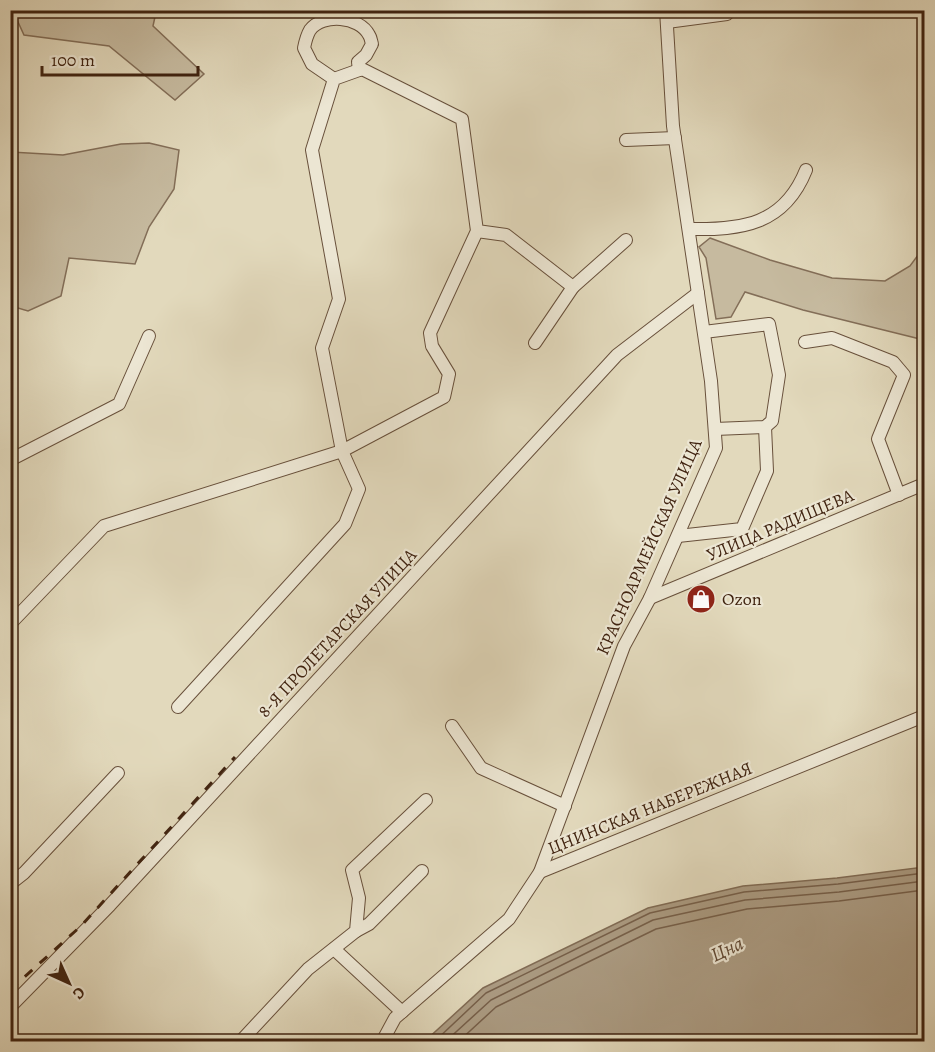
<svg xmlns="http://www.w3.org/2000/svg" width="935" height="1052" viewBox="0 0 935 1052" font-family="Alegreya,serif">
<style>
.green{fill:#c6ba9f;stroke:#836e58;stroke-width:1.5}
.water{fill:#ab9b82;stroke:#806b54;stroke-width:1.5}
.lines{fill:none;stroke-linecap:round;stroke-linejoin:round}
.shore{stroke:#765f49;stroke-width:1.5}
.minor-casing{stroke:#68503b;stroke-width:14}
.minor{stroke:#ece6d3;stroke-width:12}
.rail{stroke:#402310;stroke-width:3;stroke-dasharray:10 10;stroke-linecap:butt}
.labels{text-anchor:middle;dominant-baseline:central;stroke-width:4.5;stroke-linejoin:round;paint-order:stroke}
.street-label{font-size:18px;fill:#402310;stroke:#ece6d3}
.poi-label{font-size:18px;fill:#402310;stroke:#ece6d3;text-anchor:start}
.water-label{font-size:20px;font-style:italic;fill:#604732;stroke:#ece6d3}
</style>
<rect width="100%" height="100%" fill="#e2d9bc"/>
<filter id="stains"><feTurbulence type="fractalNoise" baseFrequency=".00333" numOctaves="4"/><feColorMatrix values="0 0 0 0 .2 0 0 0 0 .09 0 0 0 0 .02 0 0 0 .5 -.17"/></filter>
<radialGradient id="worn" r=".72"><stop offset=".6" stop-color="#630" stop-opacity="0"/><stop offset="1" stop-color="#630" stop-opacity=".3"/></radialGradient>
<g class="green">
<polygon points="13,11 168,11 156,12 153,26 204,74 175,100 109,46 24,35"/>
<polygon points="149,143 179,150 174,189 149,227 135,264 69,258 61,296 28,311 11,306 11,152 63,155 121,144"/>
<polygon points="710,238 770,260 832,278 885,281 910,266 924,247 924,340 803,310 745,292 731,317 716,319 706,258 699,247"/>
</g>
<polygon class="water" points="924,867 924,1041 425,1041 483,988 648,908 743,886 837,878"/>
<g class="lines">
<g class="shore">
<polyline points="434,1042 486,993 650,913 744,892 838,884 924,873"/>
<polyline points="445,1042 491,1000 653,920 745,900 839,892 924,881"/>
<polyline points="458,1042 496,1007 656,929 747,909 839,901 924,890"/>
</g>
<g class="minor-casing">
<g id="minor">
<polyline points="667,22 727,14"/>
<path d="M334 79 312 64 304 48C305 43 307 35 310 30 323 13 359 16 369 35 371 38 371 41 372 44L366 55 358 62 359 70"/>
<polyline points="626,140 675,138"/>
<path d="M689 229C742 230 784 225 806 170"/>
<polyline points="477,231 462,119 362,69 334,79 312,150 339,299 322,348 342,451 444,397 449,374 432,346 430,333 477,231 506,235 573,287 535,343"/>
<polyline points="573,287 626,240"/>
<polyline points="704,332 769,324 779,375 772,421 765,427 715,429"/>
<polyline points="805,342 832,338 893,362 904,375 878,439 899,495"/>
<polyline points="10,460 119,404 149,336"/>
<polyline points="678,536 742,529 767,471 765,427"/>
<polyline points="650,598 924,484"/>
<polyline points="10,624 104,526 342,451 359,489 345,524 178,707"/>
<polyline points="452,726 481,768 565,806"/>
<polyline points="540,872 924,716"/>
<polyline points="10,884 24,873 118,773"/>
<polyline points="356,931 369,924 422,871"/>
<polyline points="334,949 402,1012"/>
<polyline points="10,1007 110,905 617,355 698,293"/>
<polyline points="240,1042 308,969 356,931 359,898 352,870 426,800"/>
<polyline points="382,1042 395,1018 509,919 540,872 624,646 650,598 716,448 711,381 673,126 666,10"/>
</g>
</g>
<use href="#minor" class="minor"/>
<polyline class="rail" points="10,990 81,926 235,757"/>
</g>
<defs>
<g id="shop-disc" transform="scale(1.5)"><circle r="9.5" fill="#8f2418" stroke="#ece6d3"/><path d="M-5-2.5h2.3a2.7 3.5 0 0 1 5.4 0H5L5.5 6h-11ZM-1.5-2.5h3a1.5 2.3 0 0 0-3 0Z" fill="#fff"/></g>
</defs>
<g fill-rule="evenodd">
<use href="#shop-disc" x="701" y="599"/>
</g>
<g class="labels">
<g class="street-label">
<text transform="translate(780 525) rotate(-23)">УЛИЦА РАДИЩЕВА</text>
<text transform="translate(649 547) rotate(-66)">КРАСНОАРМЕЙСКАЯ УЛИЦА</text>
<text transform="translate(337 633) rotate(-47)">8-Я ПРОЛЕТАРСКАЯ УЛИЦА</text>
<text transform="translate(650 808) rotate(-22)">ЦНИНСКАЯ НАБЕРЕЖНАЯ</text>
</g>
<g class="poi-label">
<text x="722" y="599">Ozon</text>
</g>
<g class="water-label">
<text transform="translate(727 949) rotate(-25)">Цна</text>
</g>
</g>
<rect width="935" height="1052" fill="none" stroke="#e2d9bc" stroke-width="36"/>
<rect x="12" y="12" width="911" height="1028" fill="none" stroke="#402310" stroke-width="3"/>
<rect x="18" y="18" width="899" height="1016" fill="none" stroke="#402310" stroke-width="1.5"/>
<g transform="translate(69 983) rotate(135)" stroke="#ece6d3" stroke-width="4.5" paint-order="stroke">
<path d="M0-4.5L10 22L0 15L-10 22Z" fill="#402310"/>
<text y="-9" font-size="16" font-weight="bold" text-anchor="middle" fill="#402310">С</text>
</g>
<path d="M42 66v9h156v-9" fill="none" stroke="#402310" stroke-width="3"/>
<text x="51" y="66" font-size="18" fill="#402310" stroke="#ece6d3" stroke-width="4.5" paint-order="stroke">100 m</text>
<rect width="100%" height="100%" filter="url(#stains)"/>
<rect width="100%" height="100%" fill="url(#worn)"/>
</svg>
